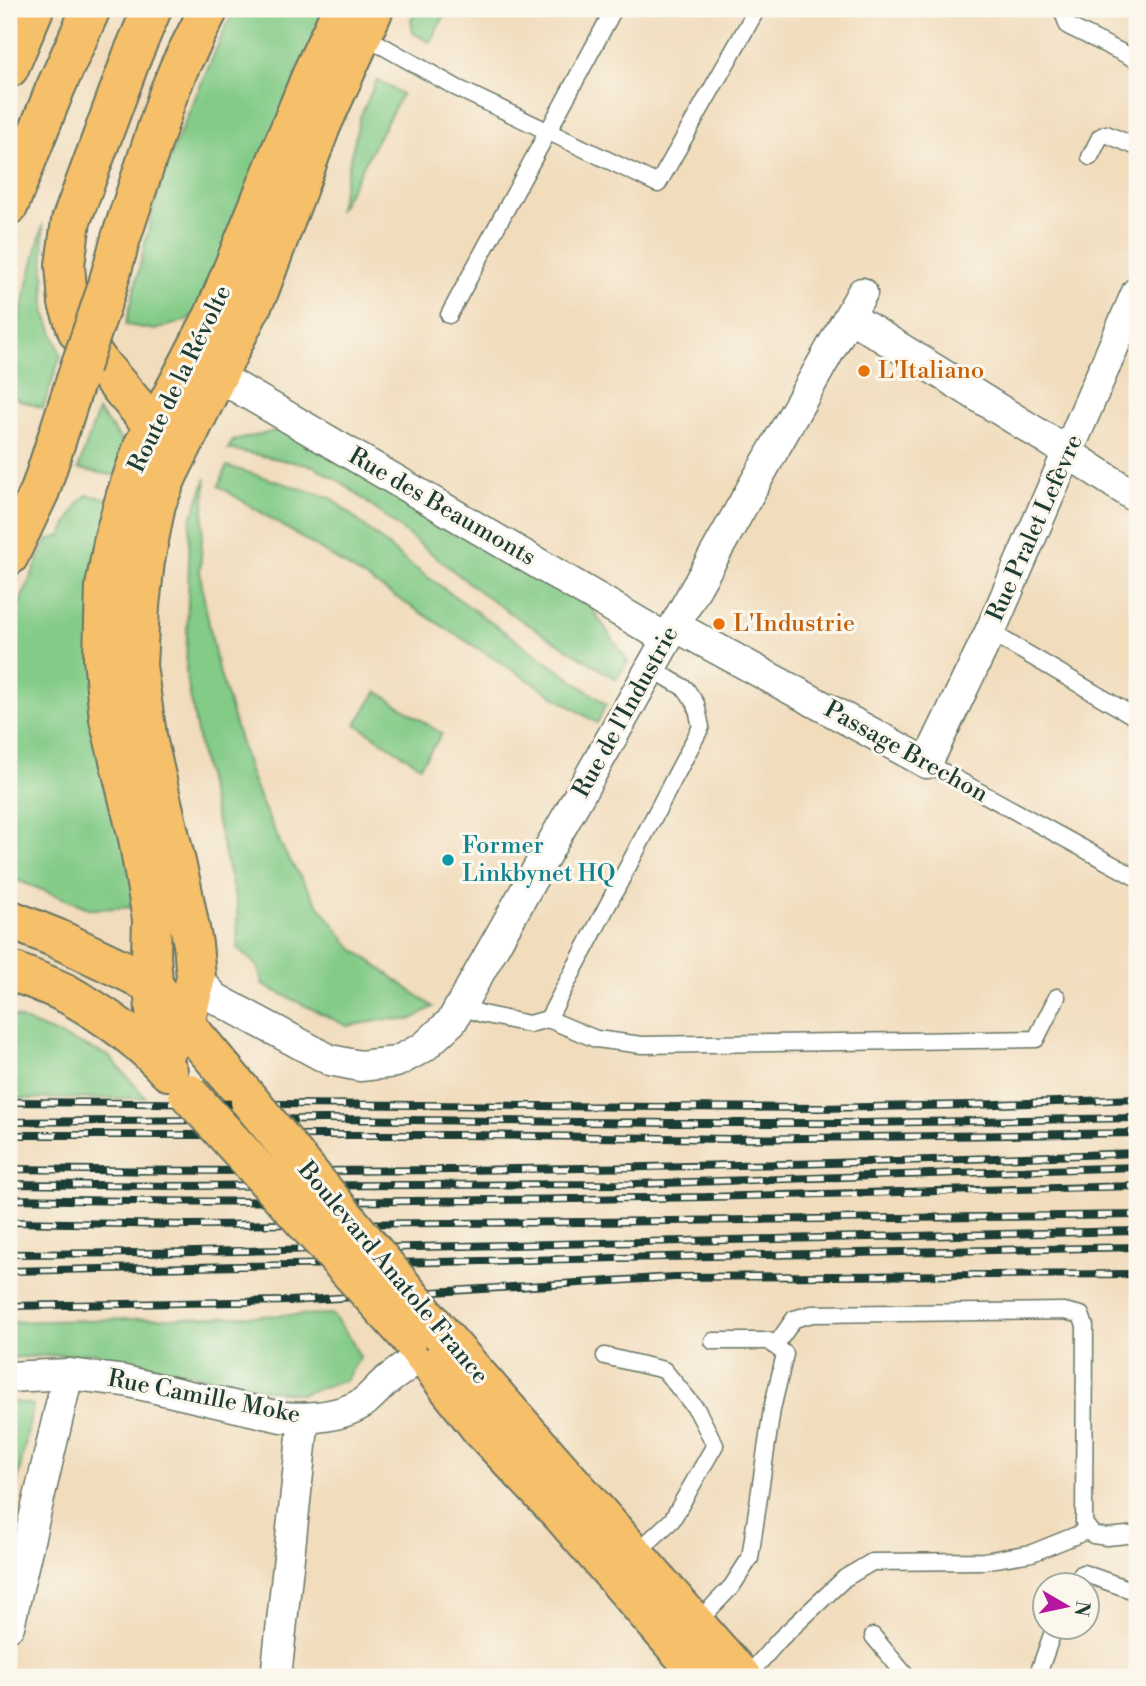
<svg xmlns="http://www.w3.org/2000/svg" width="1146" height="1686" viewBox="0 0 1146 1686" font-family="'Libre Bodoni',serif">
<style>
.green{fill:#83cb87;stroke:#51845e;stroke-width:2}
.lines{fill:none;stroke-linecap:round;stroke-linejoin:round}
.lane-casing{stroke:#687564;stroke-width:19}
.street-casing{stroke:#687564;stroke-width:33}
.primary-casing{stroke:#687564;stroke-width:42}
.highway-casing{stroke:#687564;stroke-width:42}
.lane{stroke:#fff;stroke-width:16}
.street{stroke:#fff;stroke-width:30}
.primary{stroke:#f6c06b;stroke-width:38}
.highway{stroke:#f6c06b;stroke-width:38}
.rail-casing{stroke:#1f3d34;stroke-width:8}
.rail{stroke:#fbf7ec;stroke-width:5;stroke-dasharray:16;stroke-linecap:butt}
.primary-bridge-casing{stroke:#687564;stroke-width:42;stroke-linecap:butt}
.highway-bridge-casing{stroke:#687564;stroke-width:42;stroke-linecap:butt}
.primary-bridge{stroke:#f6c06b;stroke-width:38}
.highway-bridge{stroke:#f6c06b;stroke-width:38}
.food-dot{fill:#e8710a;stroke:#fbf7ec;stroke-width:2.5}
.culture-dot{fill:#0f9aa8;stroke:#fbf7ec;stroke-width:2.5}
.labels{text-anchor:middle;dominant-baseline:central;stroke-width:6;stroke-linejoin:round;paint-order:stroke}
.food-label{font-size:24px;fill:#c56008;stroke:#fbf7ec;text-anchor:start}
.street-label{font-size:24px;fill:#1f3d34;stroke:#fbf7ec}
.culture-label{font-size:24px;fill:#0d838f;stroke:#fbf7ec;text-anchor:start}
</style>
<rect width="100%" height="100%" fill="#fbf7ec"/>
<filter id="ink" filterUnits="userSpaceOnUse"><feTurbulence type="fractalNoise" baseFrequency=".0143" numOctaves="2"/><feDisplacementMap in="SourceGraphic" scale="14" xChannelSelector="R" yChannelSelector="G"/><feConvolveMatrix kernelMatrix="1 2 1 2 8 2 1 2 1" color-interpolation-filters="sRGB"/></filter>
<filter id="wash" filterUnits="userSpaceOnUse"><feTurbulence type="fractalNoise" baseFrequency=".00686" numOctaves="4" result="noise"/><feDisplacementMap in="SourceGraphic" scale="28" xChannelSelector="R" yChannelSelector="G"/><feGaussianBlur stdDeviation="1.57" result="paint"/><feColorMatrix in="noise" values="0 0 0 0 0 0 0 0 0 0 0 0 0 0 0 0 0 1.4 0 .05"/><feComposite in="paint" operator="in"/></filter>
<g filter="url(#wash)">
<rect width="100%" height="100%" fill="#f1dcbc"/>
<g class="green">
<polygon points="237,9 326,9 199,310 187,320 155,330 126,325 154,205 175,145 226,26"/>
<polygon points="417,9 448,9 430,42 413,33 411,19"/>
<polygon points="377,80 402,94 338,212 360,117"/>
<polygon points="43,224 45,312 61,355 43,408 19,400 9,393 9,360"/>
<polygon points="98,411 127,447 118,476 78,469"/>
<polygon points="296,426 583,595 628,662 616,679 513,615 475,588 344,484 313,466 228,449 233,441"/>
<polygon points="227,466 331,498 408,563 606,704 597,723 219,486"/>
<polygon points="206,478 200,571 203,594 217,664 250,774 261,802 285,853 315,900 351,947 433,1007 410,1020 389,1019 347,1026 263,985 258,967 238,948 237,906 201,755 186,673 190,522"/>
<polygon points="86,495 112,499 139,907 91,909 9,877 9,627 47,540 61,536 78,504"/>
<polygon points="377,691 442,734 420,766 356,724"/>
<polygon points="9,1014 109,1056 146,1098 9,1099"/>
<polygon points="332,1314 350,1338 360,1357 346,1380 301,1394 260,1389 94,1353 9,1358 9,1322"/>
<polygon points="9,1401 33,1405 9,1524"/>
</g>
</g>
<g filter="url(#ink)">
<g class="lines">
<g class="lane-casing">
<g id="lane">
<polyline points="1064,9 1063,12 1068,26 1137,60"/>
<polyline points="363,35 457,88 658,184 757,9"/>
<polyline points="1090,157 1100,137 1106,134 1137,147"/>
<polyline points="449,315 614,9"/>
<polyline points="990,632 1137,718"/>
<polyline points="927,763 1137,878"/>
<polyline points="460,1006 482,1014 529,1024 548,1019 701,727 696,704 686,689 651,668"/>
<polyline points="548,1019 596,1039 642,1045 1036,1039 1057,997"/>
<polyline points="775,1346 794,1319 812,1314 1064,1311 1081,1315 1085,1326 1084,1523 1093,1535 1107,1537 1137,1534"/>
<polyline points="605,1356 664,1370 697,1410 715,1445 672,1520 634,1555"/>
<polyline points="1073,1584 1083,1573 1137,1592"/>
<polyline points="693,1623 710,1609 732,1586 750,1558 772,1409 785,1354 769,1341 713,1341"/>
<polyline points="873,1636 907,1677"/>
<polyline points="744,1677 759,1663 780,1639 845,1578 872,1562 984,1561 1032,1553 1089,1530"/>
<polyline points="1037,1677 1055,1626"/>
</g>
</g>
<g class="street-casing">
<g id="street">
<polyline points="850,317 1050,441 1137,498"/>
<polyline points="216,375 667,639"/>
<polyline points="675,626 927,763 990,632 1137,292"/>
<polyline points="196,977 215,998 330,1060 360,1066 396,1062 424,1047 452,1021 862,293"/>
<path d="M9 1377 68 1374 125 1381 281 1417C307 1419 337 1418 361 1404 370 1398 377 1389 385 1382 403 1369 421 1356 437 1341"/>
<polyline points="9,1626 68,1374"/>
<polyline points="276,1677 304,1418"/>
</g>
</g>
<g class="primary-casing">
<g id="primary">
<polyline points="9,919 56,938 132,974 154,987 250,1101"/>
<path d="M9 970C29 978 50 985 69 995 105 1015 140 1040 168 1071"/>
<polyline points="156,1058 173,1042 185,1024 196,977 193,944 182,888 148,742 137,666 140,606 145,561 156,504 168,475 259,291 321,126 374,9"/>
<polyline points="156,1058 157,1037 151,956 152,919 138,838 109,719 103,658 105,587 114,537 126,495 144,444 155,428 214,315 314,69 342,9"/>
<polyline points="443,1336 742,1677"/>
<polyline points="409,1337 480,1428 562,1515 702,1677"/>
</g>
</g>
<g class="highway-casing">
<g id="highway">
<polyline points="152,9 132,56 71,221 65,265 68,303 77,330 100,364 155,428"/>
<polyline points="9,68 34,9"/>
<polyline points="9,205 55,89 91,9"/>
<polyline points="106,291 121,238 168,95 179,68 209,9"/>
<polyline points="9,556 40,491 80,367"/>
</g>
</g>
<use href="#lane" class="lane"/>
<use href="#street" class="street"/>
<use href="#primary" class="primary"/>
<use href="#highway" class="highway"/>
<g class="rail-casing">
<g id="rail">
<polyline points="9,1102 820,1108 970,1105 1137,1099"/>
<polyline points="9,1122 325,1119 669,1123 863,1123 1137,1118"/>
<polyline points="9,1135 461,1135 729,1139 1137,1133"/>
<path d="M9 1169C385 1175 761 1167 1137 1153"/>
<polyline points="9,1184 175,1186 635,1184 1137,1167"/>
<path d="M9 1199C241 1204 474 1201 706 1197 850 1194 994 1191 1137 1186"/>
<polyline points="9,1222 187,1225 587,1222 1137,1215"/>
<polyline points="9,1254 146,1253 1137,1231"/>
<polyline points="9,1271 1137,1247"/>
<polyline points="9,1306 289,1301 675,1277 1137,1274"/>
</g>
</g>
<use href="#rail" class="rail"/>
<g class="primary-bridge-casing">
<g id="primary-bridge">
<polyline points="188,1093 409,1337"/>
<polyline points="250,1101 443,1336"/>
</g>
</g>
<g class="highway-bridge-casing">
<polyline id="highway-bridge" points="80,367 106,291"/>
</g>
<use href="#primary-bridge" class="primary-bridge"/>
<use href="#highway-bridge" class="highway-bridge"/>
</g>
</g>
<g class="food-dot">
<circle cx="864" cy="371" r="7"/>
<circle cx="719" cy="624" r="7"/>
</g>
<circle class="culture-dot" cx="448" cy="860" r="7"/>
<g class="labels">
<g class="food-label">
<text x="878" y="371">L'Italiano</text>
<text x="733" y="624">L'Industrie</text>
</g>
<g class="street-label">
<text transform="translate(180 379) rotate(-64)">Route de la Révolte</text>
<text transform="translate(442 507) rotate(30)">Rue des Beaumonts</text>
<text transform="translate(1035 528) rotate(-66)">Rue Pralet Lefèvre</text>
<text transform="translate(626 712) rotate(-61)">Rue de l'Industrie</text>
<text transform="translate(906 752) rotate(29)">Passage Brechon</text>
<text transform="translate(393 1273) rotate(50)">Boulevard Anatole France</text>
<text transform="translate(204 1397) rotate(11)">Rue Camille Moke</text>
</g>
<g class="culture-label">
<text x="462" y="846">Former<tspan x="462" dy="28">Linkbynet HQ</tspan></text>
</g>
</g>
<rect width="1146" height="1686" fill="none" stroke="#fbf7ec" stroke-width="35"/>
<g transform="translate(1066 1606) rotate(99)"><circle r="33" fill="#fbf7ec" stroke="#a3ada2" stroke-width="2"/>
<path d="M0-5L12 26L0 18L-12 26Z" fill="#b5179e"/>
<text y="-10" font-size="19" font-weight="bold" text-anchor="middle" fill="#1f3d34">N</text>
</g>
</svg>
